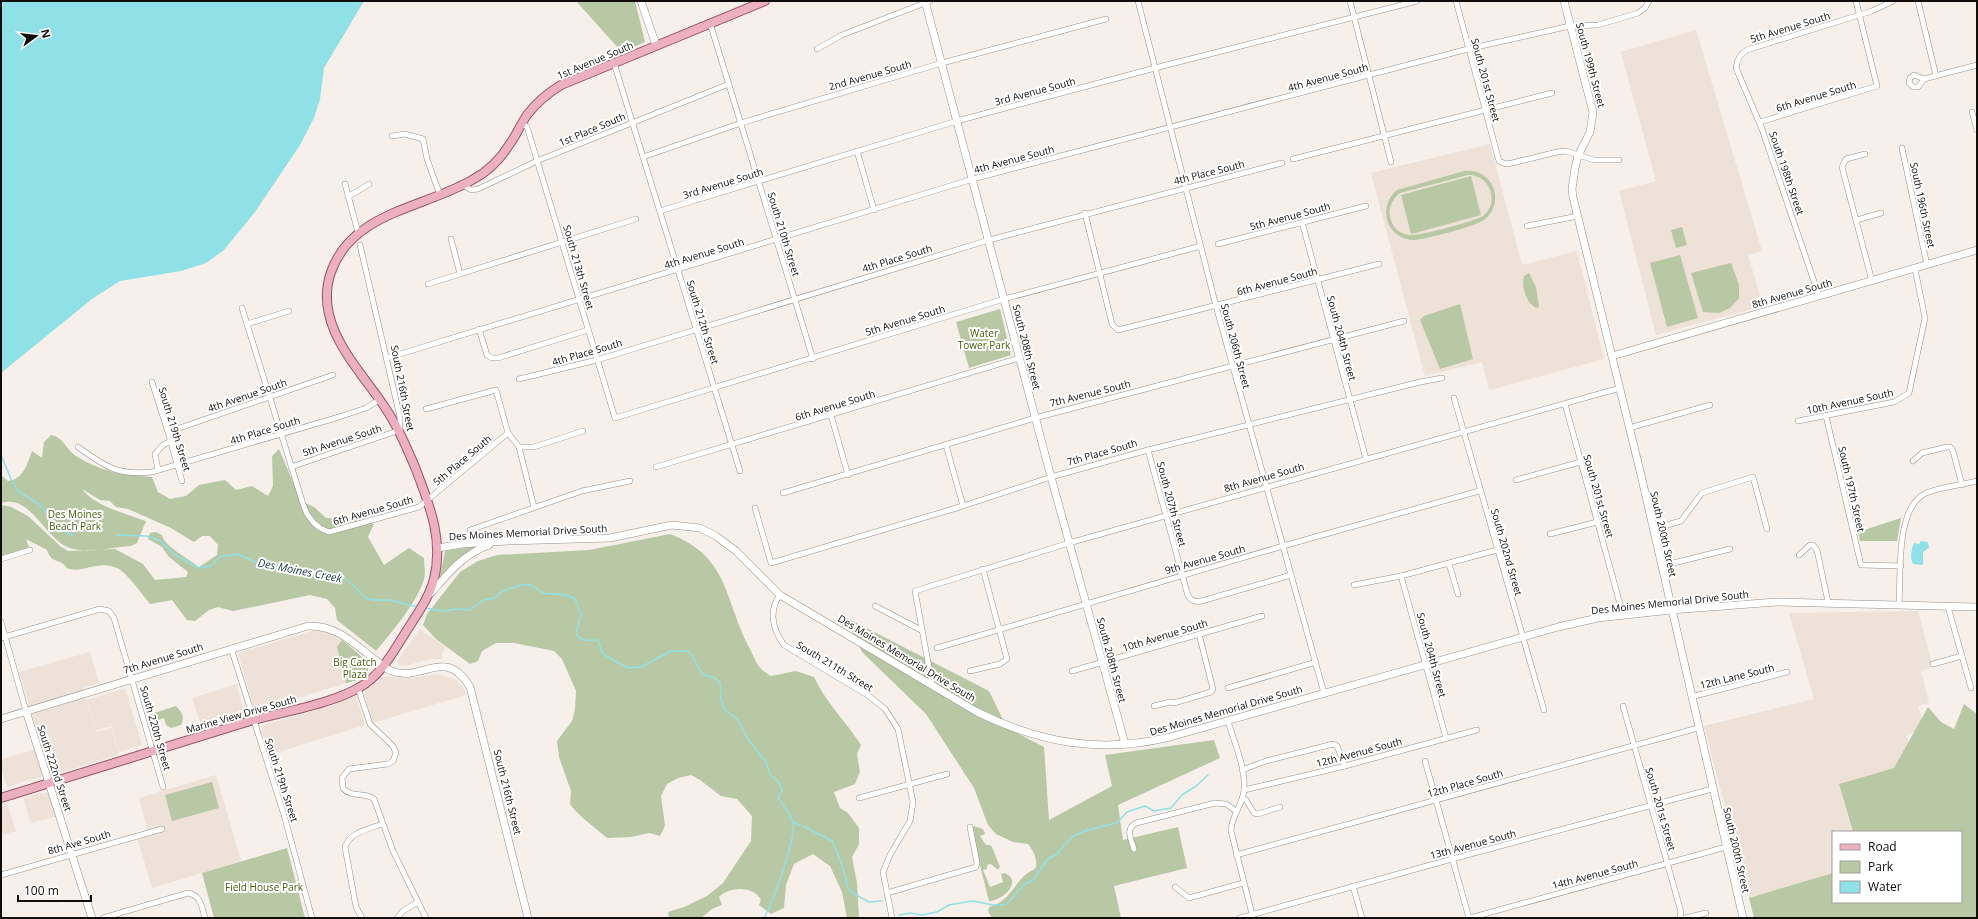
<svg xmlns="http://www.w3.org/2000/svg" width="1978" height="919" viewBox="0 0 1978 919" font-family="'Open Sans',sans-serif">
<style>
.built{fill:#eee1d7}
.green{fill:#b8c8a4;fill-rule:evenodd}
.water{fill:#90e1e7}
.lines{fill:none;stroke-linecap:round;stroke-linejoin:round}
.stream{stroke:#90e1e7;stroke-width:1.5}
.street-casing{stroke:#97908b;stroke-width:6}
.secondary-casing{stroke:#97908b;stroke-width:8}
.primary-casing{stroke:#975566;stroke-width:10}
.street{stroke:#fff;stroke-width:5}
.secondary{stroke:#fff;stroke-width:7}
.primary{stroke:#ecb0c0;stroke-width:8}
.labels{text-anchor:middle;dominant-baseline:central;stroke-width:4;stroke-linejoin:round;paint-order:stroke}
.street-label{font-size:10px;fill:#100d0c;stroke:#fff}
.park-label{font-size:10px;fill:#44610f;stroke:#fff}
.water-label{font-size:11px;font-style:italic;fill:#153c3f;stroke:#fff}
</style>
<rect width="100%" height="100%" fill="#f6efea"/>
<g class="built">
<polygon points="1696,30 1762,251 1748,255 1763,306 1656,335 1619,191 1656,181 1621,52"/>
<polygon points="1490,144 1522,265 1577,251 1604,359 1489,390 1482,362 1425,376 1371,173"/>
<polygon points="1918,611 1933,667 1921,671 1929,703 1918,706 1925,729 1906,735 1910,747 1894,768 1839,784 1852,832 1833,832 1833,874 1749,898 1704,726 1814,699 1789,613"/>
<polygon points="420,629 446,648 442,653 442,659 431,659 404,666 399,665 397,661"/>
<polygon points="315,630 326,632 342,640 337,647 346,683 257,711 253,705 238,653"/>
<polygon points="90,652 99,683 83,688 96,732 111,728 119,754 55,775 50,772 19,672"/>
<polygon points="437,674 455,679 464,688 466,695 372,723 364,692 383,677 388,676 404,679"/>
<polygon points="236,684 245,714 202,728 192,698"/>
<polygon points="125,688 142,745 119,752 111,726 96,730 87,700"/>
<polygon points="356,695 365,725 269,755 262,732 264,725 331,706"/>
<polygon points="35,750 43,776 7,787 1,768 1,759"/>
<polygon points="216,775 241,861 152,888 138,840 149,836 139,798"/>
<polygon points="40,793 48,793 57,816 31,823 23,798"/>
<polygon points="7,803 16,831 1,835 1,805"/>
</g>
<g class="green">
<polygon points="576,1 635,1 645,42 623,52 620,50"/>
<path d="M1464 171C1492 167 1507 202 1484 220 1476 226 1421 241 1411 240 1385 237 1378 205 1397 190ZM1468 175C1489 174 1501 202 1483 216 1475 221 1417 237 1409 235 1400 234 1393 228 1391 220 1387 210 1392 199 1400 193Z"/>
<polygon points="1471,176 1481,215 1411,234 1401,195"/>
<polygon points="1682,227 1687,245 1676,248 1671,230"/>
<polygon points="1680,255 1698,318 1667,327 1650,263"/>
<polygon points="1731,263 1739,285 1739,298 1730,308 1719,313 1703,312 1691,273"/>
<path d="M1529 273 1536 287 1539 307 1537 308C1526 304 1521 286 1524 276Z"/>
<polygon points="1460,304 1473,359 1440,369 1420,320 1424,316"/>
<polygon points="1000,309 1011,355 969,368 956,322"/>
<path d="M51 435C63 437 66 449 76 456 100 472 123 474 152 477L158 492 170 499 186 496 199 485 225 480 236 490 252 486 268 496 273 486 272 456 279 449 301 501 314 507 326 518H356L374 524 368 537 384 565 409 548 424 558C424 563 425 569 425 574 422 597 391 633 376 651L337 620 335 608 327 599 310 595 233 611 218 607 209 610 195 621 187 620 172 600 150 604C144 596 125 571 117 568 96 560 85 573 69 569 66 568 65 565 62 563 54 559 51 561 47 550L26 539 30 550 1 561V505L11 507 28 516 60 546 68 551 115 549 143 564 155 580 186 577 188 572 169 557 162 547 148 539 150 533 156 532 162 535C163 545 190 560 199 567L217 555 218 545 210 536H202L194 542 171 528 128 509 116 507 110 501 100 500 82 489C96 507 124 513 146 521L137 543 131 546C112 547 88 554 70 548 45 540 32 494 1 503V475L8 481C24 479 27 464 32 451L42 458 44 442Z"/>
<polygon points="1901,518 1897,541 1860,541 1858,532"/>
<path d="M670 534C730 557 724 600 750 649 757 663 757 668 771 676L796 671 814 677C824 700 847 723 861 745L857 754 860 772 855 784 834 792 840 808 848 813 859 828V844L852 857 857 883 859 918H847L842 892 830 866 813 854 794 864 786 885 784 908 771 914 759 905 761 900C753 885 729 887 719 897L722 905 712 909 701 918H669L668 912 684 907 707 896 723 883 751 841 752 816 737 799 721 796 700 780 691 775 678 778 667 784 661 796 665 826 660 836 649 833 631 837 607 838C595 827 579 817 570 804L571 791 559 757 557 741 572 721 575 709 576 691 562 659 554 651 514 643H496L482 651 478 661 470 664 436 639 423 625 427 614 460 572 478 561 497 555 589 550Z"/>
<path d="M483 545C465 555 452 564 439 580L445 551Z"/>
<path d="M845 617 989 691 1007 728 1044 747 1049 820 1112 786 1105 755 1214 740 1220 758 1118 805 1123 840 1178 827 1187 868 1114 886 1121 918H992L988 911 989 907C1013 901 1015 877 1035 869 1039 861 1033 850 1028 844L1013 842 996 834 988 825 974 788 926 714 862 652Z"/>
<path d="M342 640C361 655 388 675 346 683L337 647Z"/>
<polygon points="1964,704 1977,714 1977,918 1754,918 1749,898 1833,873 1833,902 1961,902 1961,832 1853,832 1839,784 1894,768 1928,707 1941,722 1954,729"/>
<path d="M176 706C182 712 185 717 181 725L171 728 166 725 164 718 153 722 151 714Z"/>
<polygon points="212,782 219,808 172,821 165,795"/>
<path d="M974 826 983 829 985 834 980 836 986 845H990L992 847 1000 867 998 870 991 864 987 865V869L983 870 990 887 1003 882 1001 874 1004 873C1024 880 1003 901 989 901L971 830Z"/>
<polygon points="287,848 305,918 214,918 202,873"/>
</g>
<g class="water">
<polygon points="1,1 364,1 324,68 320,99 314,118 300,145 255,212 224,250 206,263 181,271 120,281 92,299 1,373"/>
<path d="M1921 541 1928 542 1929 548 1923 552V565L1913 564C1910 558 1911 549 1914 543L1919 544Z"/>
</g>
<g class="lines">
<g class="stream">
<polyline points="1,455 11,479 18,491 39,504 62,530 73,536"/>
<polyline points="117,535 147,536 159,540 174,554 199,568 211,566 219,557 238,554 258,563 274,563 345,578 366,598 373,600 390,600 418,607"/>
<path d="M424 608 443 611 457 609 469 610 484 600 495 598 503 591 521 585H531L543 593 566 595 575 599 581 614 576 634C581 642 589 640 598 640L602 652 606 656 628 668 641 667 671 651H687L692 655 702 674 715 678 720 683 721 699 724 709 738 720 747 738 766 762 770 775 778 781 782 790 778 797C782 806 791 813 793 823 797 836 772 904 764 918"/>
<polyline points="793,822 800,825"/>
<polyline points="803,826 832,841 841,862 849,891 869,902 882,901"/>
<polyline points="899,915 911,913 922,915 937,912 949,905 966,902 973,901 993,905 1004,905 1010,901 1023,885 1033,880 1048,859 1057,854 1072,837 1087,830 1117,823 1127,812 1145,806 1154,811 1171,808 1182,795 1196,786 1208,775"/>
</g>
<g class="street-casing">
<g id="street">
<polyline points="1138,1 1216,306 1324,693"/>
<polyline points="1350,1 1391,162"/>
<polyline points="1456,1 1499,161 1506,164 1512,163 1557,152 1566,151 1594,160 1619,160"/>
<polyline points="1918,1 1936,76"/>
<polyline points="710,23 813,359"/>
<polyline points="817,49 842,35 930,1"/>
<polyline points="614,63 740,471"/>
<polyline points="1924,79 1918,87 1913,87 1909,83 1910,78 1914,75 1924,79 1977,65"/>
<polyline points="1972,112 1977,130"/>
<polyline points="1760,122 1877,86 1856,1"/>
<polyline points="522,123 527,127 615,418 1004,299 1201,246"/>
<polyline points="392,136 405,134 423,139 427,159 440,195"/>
<polyline points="1902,148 1927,265"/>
<polyline points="857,151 874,210"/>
<polyline points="1865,154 1846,159 1842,167 1872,281"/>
<polyline points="643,157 741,123 942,63 1106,19"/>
<polyline points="1293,159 1552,93"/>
<polyline points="345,184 358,232"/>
<polyline points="463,185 471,190 478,189 537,161 729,84"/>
<polyline points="348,197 369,184"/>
<polyline points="660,211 957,121 1155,68 1417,1"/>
<polyline points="1085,213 1112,324 1118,330 1379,264"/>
<polyline points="1857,220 1881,213"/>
<polyline points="1302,222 1366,459"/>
<polyline points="1527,226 1578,216"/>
<polyline points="451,239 460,274"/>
<polyline points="1218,244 1366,206"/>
<polyline points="428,284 636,219"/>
<path d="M1819 296 1762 129 1736 68C1737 59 1740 54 1747 50L1872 11 1893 1"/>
<polyline points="242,308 303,504 307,514 314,523 320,528 329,532 419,507 508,433"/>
<polyline points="247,324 289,311"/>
<polyline points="479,329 487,355 492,358 498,358 588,330"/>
<polyline points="387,358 973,179 1468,49 1570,26 1598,25 1638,13 1645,8 1649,1"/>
<polyline points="519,379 597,360 989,240 1282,163"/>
<polyline points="152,382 168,432 182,481"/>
<polyline points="1454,398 1544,710"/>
<polyline points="1565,404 1623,615"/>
<polyline points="426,409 496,390 508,433 519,447 534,507"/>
<polyline points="831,415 848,475"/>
<polyline points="1826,416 1861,565 1901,566"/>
<polyline points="1798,421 1894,402 1909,393 1925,318 1915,269"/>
<polyline points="1629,428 1710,405"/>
<polyline points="168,432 333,375"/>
<polyline points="946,445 963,506"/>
<path d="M78 447C104 466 118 476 152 472L339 417 366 408 379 400"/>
<polyline points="519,447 534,447 583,431"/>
<path d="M1148 450 1188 596C1193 603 1198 602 1205 600L1291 575"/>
<polyline points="1913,461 1922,453 1947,447 1950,447 1953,451 1962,485"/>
<polyline points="291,467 400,430 400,417 360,245"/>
<polyline points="656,467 1019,358"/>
<polyline points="158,470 155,454 163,445 171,441"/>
<polyline points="1516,480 1580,462"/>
<polyline points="783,493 1035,418 1404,321"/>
<polyline points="755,508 771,563 963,506 1051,477 1148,450 1420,382 1442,378"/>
<polyline points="1653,529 1681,521 1702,493 1753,477 1767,529"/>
<polyline points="470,530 582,491 630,481"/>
<polyline points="1550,534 1597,522"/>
<polyline points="1799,555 1810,545 1813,545 1817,550 1828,602"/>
<polyline points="1,559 30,550"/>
<polyline points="1449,564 1458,594"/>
<polyline points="1661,566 1730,549"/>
<polyline points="1401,576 1446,738"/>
<polyline points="1354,585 1401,576 1497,550"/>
<path d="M780 595C768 611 773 630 784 645L869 696 885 709 898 729 913 802 910 821 890 855 883 872 892 918"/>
<path d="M1899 605C1901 576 1895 507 1926 493 1940 487 1962 485 1977 481"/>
<polyline points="875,606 921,630"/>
<polyline points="1948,607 1971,688"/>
<polyline points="1,622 26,711"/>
<polyline points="1,638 100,609 109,611 114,618 163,787"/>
<polyline points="231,648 284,815 312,918"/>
<polyline points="937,648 1283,546 1479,491"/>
<polyline points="1933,664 1962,656"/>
<polyline points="970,671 1000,664 1007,659 983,569"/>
<polyline points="1072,671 1262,616"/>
<polyline points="932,684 915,591 1069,543 1620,388"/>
<path d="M358 688 370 724 393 746 396 753 393 761 388 764 349 769 342 778 343 788C352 799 364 791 374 799L393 851 426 918"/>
<polyline points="1228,688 1316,662"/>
<polyline points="1691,697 1787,672"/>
<polyline points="1154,706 1170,702 1174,703 1211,692 1213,689 1199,634"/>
<polyline points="1623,706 1681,912 1680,918"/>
<path d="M1228 721C1234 742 1246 768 1244 790 1243 805 1231 816 1231 831L1253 918"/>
<polyline points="1425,761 1469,918"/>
<polyline points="1242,770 1266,761 1333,744 1337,746 1345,766"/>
<polyline points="1244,790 1345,766 1477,730"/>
<polyline points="859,798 947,774"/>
<polyline points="1242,799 1246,800 1254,813 1258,814 1280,807"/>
<path d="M1134 849C1131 839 1125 829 1136 823L1215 803 1226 804 1236 811"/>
<polyline points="1236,855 1698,728"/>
<polyline points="1,875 162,829"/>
<polyline points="1353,886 1362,918"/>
<polyline points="1175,887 1189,898 1243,883"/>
<polyline points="887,893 976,867 977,863 970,827"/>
<path d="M103 918 188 893C201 895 202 908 205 918"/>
<path d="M362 918 356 907 345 847C350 832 369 829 382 824"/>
<polyline points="397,918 403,911 418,902"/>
<polyline points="1240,918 1452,859 1712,789"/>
<polyline points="1470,918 1726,847"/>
<polyline points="1685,918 1706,913"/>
</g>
</g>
<g class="secondary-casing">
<g id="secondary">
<polyline points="641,1 656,45"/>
<polyline points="925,1 1051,477 1125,744"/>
<polyline points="1564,1 1593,112 1590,132 1578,156 1575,168 1572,189 1573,197 1641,475 1743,918"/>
<polyline points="1612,356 1977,250"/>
<path d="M438 548 462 544 507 541 610 538 672 525 700 528 716 536 736 551 780 595 977 712C1041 743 1100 754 1170 737L1558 627 1598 618 1671 610 1776 602 1977 607"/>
<path d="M430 594C448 574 463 554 489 545"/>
<polyline points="26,711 92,918"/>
<path d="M1 719 308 626C336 625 354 643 374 659 380 663 385 669 392 671 422 683 445 645 470 687L528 918"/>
</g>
</g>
<g class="primary-casing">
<path id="primary" d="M1 798C84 772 167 746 250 721 282 712 332 704 360 687 380 676 392 654 404 635 415 617 429 599 434 579 444 539 429 504 415 467 406 446 397 425 384 406 357 366 313 324 331 272 352 212 424 208 472 180 487 172 500 160 509 145 516 136 520 125 527 115 536 103 548 93 561 85L765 1"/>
</g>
<use href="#street" class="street"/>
<use href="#secondary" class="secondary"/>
<use href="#primary" class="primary"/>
</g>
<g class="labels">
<g class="street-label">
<text transform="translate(1790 27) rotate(-17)">5th Avenue South</text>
<text transform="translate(595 60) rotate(-23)">1st Avenue South</text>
<text transform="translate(1591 65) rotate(75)">South 199th Street</text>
<text transform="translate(870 75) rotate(-16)">2nd Avenue South</text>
<text transform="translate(1328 77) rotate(-15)">4th Avenue South</text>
<text transform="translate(1486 80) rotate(75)">South 201st Street</text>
<text transform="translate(1035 91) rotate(-15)">3rd Avenue South</text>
<text transform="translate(1816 96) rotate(-17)">6th Avenue South</text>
<text transform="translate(592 129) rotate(-23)">1st Place South</text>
<text transform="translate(1014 159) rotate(-15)">4th Avenue South</text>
<text transform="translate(1209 172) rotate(-14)">4th Place South</text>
<text transform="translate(1787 173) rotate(71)">South 198th Street</text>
<text transform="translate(723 183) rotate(-17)">3rd Avenue South</text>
<text transform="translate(1923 205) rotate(78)">South 196th Street</text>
<text transform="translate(1290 216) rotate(-15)">5th Avenue South</text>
<text transform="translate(784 234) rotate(73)">South 210th Street</text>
<text transform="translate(704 253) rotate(-17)">4th Avenue South</text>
<text transform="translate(897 258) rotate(-17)">4th Place South</text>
<text transform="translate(579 267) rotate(74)">South 213th Street</text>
<text transform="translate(1277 281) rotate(-15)">6th Avenue South</text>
<text transform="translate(1792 293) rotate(-16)">8th Avenue South</text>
<text transform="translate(905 320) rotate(-17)">5th Avenue South</text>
<text transform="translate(703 322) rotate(73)">South 212th Street</text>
<text transform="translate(1342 338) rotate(75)">South 204th Street</text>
<text transform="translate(1236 346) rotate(75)">South 206th Street</text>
<text transform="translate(1027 347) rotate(76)">South 208th Street</text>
<text transform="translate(587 352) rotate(-16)">4th Place South</text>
<text transform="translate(403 388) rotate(79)">South 216th Street</text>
<text transform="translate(1090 393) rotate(-14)">7th Avenue South</text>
<text transform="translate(247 395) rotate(-19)">4th Avenue South</text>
<text transform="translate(1850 401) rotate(-12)">10th Avenue South</text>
<text transform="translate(835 405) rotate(-17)">6th Avenue South</text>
<text transform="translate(175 429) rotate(73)">South 219th Street</text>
<text transform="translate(265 430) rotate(-17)">4th Place South</text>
<text transform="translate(342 440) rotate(-18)">5th Avenue South</text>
<text transform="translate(1102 452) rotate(-16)">7th Place South</text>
<text transform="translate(462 460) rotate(-40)">5th Place South</text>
<text transform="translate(1264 477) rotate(-16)">8th Avenue South</text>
<text transform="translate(1852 489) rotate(77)">South 197th Street</text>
<text transform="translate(1599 496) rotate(74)">South 201st Street</text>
<text transform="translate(1172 504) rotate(75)">South 207th Street</text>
<text transform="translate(373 510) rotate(-16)">6th Avenue South</text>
<text transform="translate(528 532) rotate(-3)">Des Moines Memorial Drive South</text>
<text transform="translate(1664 534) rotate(77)">South 200th Street</text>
<text transform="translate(1507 552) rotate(74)">South 202nd Street</text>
<text transform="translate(1205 559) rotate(-16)">9th Avenue South</text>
<text transform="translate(1670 602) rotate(-6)">Des Moines Memorial Drive South</text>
<text transform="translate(1165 635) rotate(-17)">10th Avenue South</text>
<text transform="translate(1432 655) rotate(75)">South 204th Street</text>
<text transform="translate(163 658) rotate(-17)">7th Avenue South</text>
<text transform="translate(907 658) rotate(31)">Des Moines Memorial Drive South</text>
<text transform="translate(1112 660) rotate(75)">South 208th Street</text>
<text transform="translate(835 666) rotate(31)">South 211th Street</text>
<text transform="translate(1737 676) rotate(-14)">12th Lane South</text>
<text transform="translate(1226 710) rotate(-16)">Des Moines Memorial Drive South</text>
<text transform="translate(241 714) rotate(-16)">Marine View Drive South</text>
<text transform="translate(156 728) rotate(74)">South 220th Street</text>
<text transform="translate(1359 752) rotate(-15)">12th Avenue South</text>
<text transform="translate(55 768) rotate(72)">South 222nd Street</text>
<text transform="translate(282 780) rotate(72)">South 219th Street</text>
<text transform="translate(1465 783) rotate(-16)">12th Place South</text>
<text transform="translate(508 792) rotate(76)">South 216th Street</text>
<text transform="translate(1661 809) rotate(74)">South 201st Street</text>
<text transform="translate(79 842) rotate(-16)">8th Ave South</text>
<text transform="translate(1473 844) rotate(-15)">13th Avenue South</text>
<text transform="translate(1737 850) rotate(77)">South 200th Street</text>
<text transform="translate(1595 874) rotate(-15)">14th Avenue South</text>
</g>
<g class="park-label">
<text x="984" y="333">Water<tspan x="984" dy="12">Tower Park</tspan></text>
<text x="75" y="514">Des Moines<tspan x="75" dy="12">Beach Park</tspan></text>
<text x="355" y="662">Big Catch<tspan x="355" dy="12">Plaza</tspan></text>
<text x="264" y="887">Field House Park</text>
</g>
<g class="water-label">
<text transform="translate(300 570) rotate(11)">Des Moines Creek</text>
</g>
</g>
<rect width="1978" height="919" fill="none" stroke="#100d0c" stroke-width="4"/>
<rect x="1832" y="831" width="130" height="72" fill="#ffffff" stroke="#9f9e9e"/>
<rect x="1840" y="844" width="20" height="6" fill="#ecb0c0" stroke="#9f9e9e"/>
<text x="1868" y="851" font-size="12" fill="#100d0c">Road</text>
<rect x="1840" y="861" width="20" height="12" fill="#b8c8a4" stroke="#9f9e9e"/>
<text x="1868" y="871" font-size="12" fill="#100d0c">Park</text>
<rect x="1840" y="881" width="20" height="12" fill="#90e1e7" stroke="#9f9e9e"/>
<text x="1868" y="891" font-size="12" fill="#100d0c">Water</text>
<g transform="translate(36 36) rotate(75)" stroke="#ffffff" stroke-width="3" paint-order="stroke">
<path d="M0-3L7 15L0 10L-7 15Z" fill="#100d0c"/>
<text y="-6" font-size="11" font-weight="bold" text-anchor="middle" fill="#100d0c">N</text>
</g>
<path d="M18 895v6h73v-6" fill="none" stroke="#100d0c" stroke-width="2"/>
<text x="24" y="895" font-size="12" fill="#100d0c" stroke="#ffffff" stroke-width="3" paint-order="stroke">100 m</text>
</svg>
